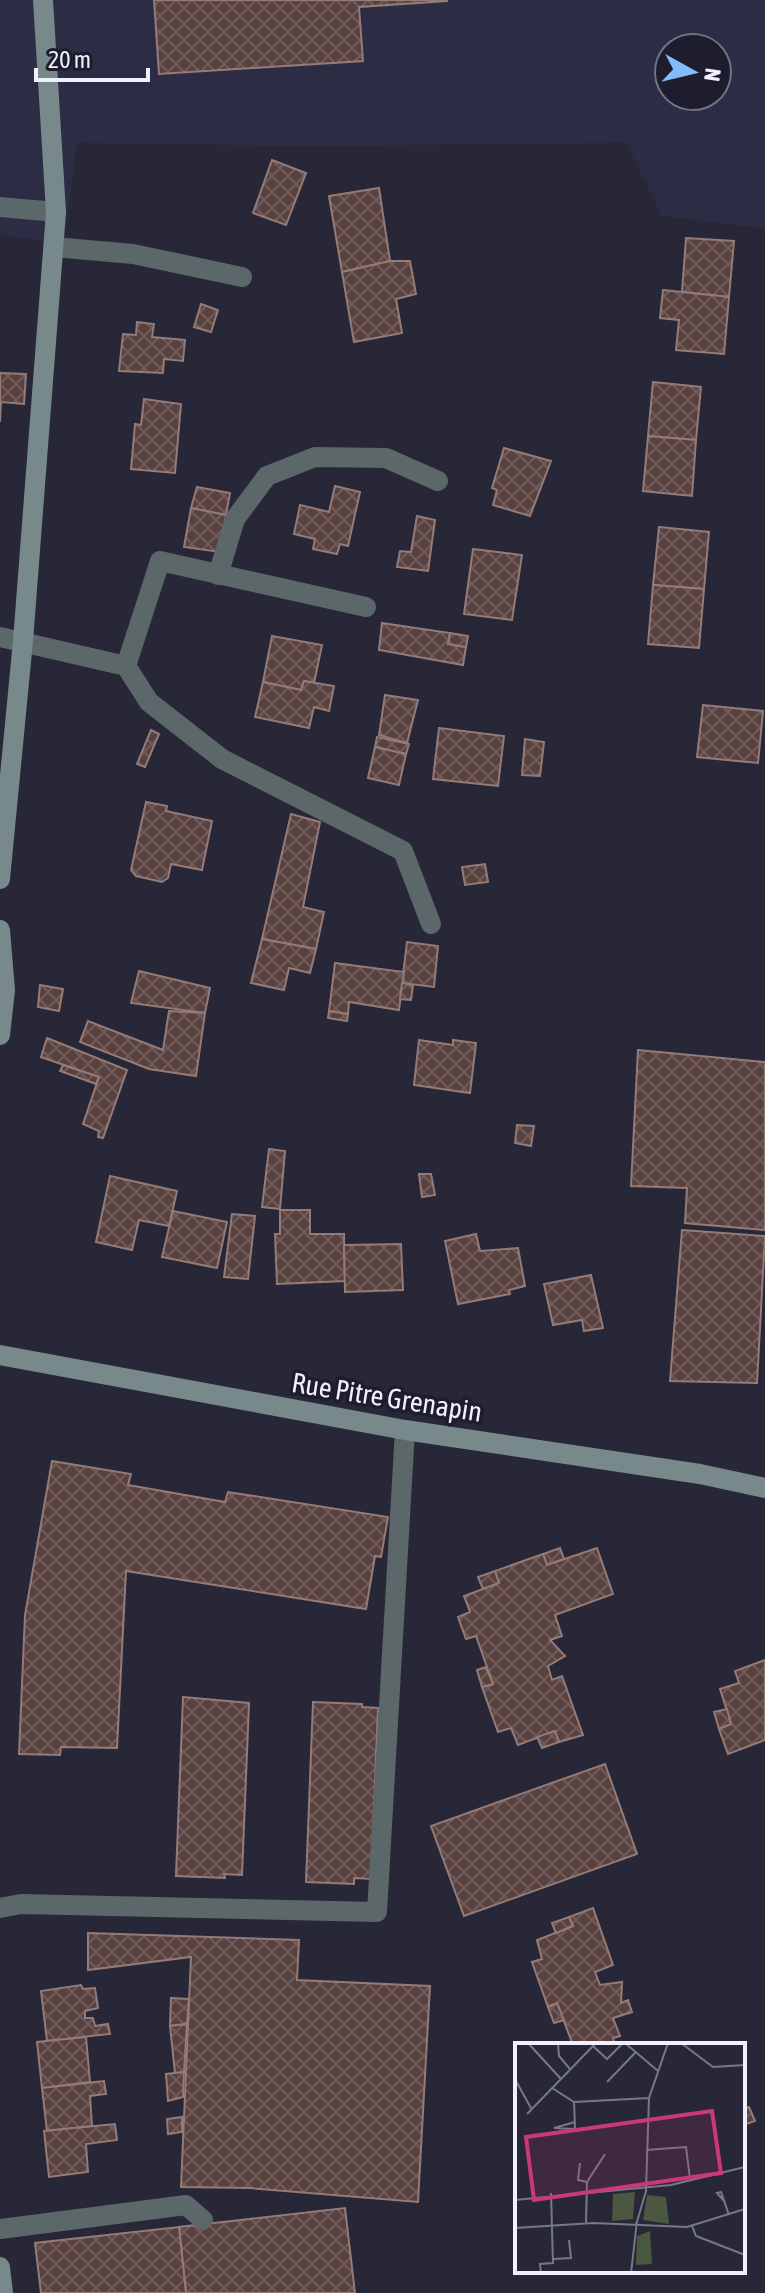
<svg xmlns="http://www.w3.org/2000/svg" width="765" height="2293" viewBox="0 0 765 2293" font-family="'Asap Condensed',sans-serif">
<style>
.built{fill:#2c2c44;fill-rule:evenodd}
.building{fill:url(#building-cross-hatch);stroke:#957b78;stroke-width:2}
.lines{fill:none;stroke-linecap:round;stroke-linejoin:round}
.lane{stroke:#5b6768;stroke-width:20}
.street{stroke:#5b6768;stroke-width:20}
.secondary{stroke:#77898b;stroke-width:20}
.labels{text-anchor:middle;dominant-baseline:central;stroke-width:7;stroke-linejoin:round;paint-order:stroke}
.street-label{font-size:28px;fill:#f0f1fd;stroke:#1d1d2e}
.inset-road{fill:none;stroke:#777887;stroke-width:2}
.view{fill:#c93973;fill-opacity:0.15;stroke:#c93973;stroke-width:4}
.inset-edge{fill:none;stroke:#f0f1fd;stroke-width:4}
</style>
<defs>
<pattern id="building-cross-hatch" width="8" height="8" patternUnits="userSpaceOnUse" patternTransform="scale(2)"><rect width="8" height="8" fill="#58413e"/><path d="M0 0l8 8M0 8l8-8" fill="none" stroke="#705d5b"/></pattern>
</defs>
<rect width="100%" height="100%" fill="#272738"/>
<path class="built" d="M0 0H765V229L662 216 626 143 307 146 77 143 64 243 0 235ZM669 48H717V96H669Z"/>
<g class="building">
<polygon points="154,0 447,0 447,1 359,7 363,61 159,74"/>
<polygon points="272,160 306,173 286,225 253,213"/>
<polygon points="379,188 390,261 342,272 329,196"/>
<polygon points="686,238 734,241 729,297 682,292"/>
<polygon points="390,261 410,261 416,294 396,299 402,333 354,342 342,272"/>
<polygon points="663,290 729,297 724,354 676,350 679,320 660,318"/>
<polygon points="201,304 218,310 211,332 194,327"/>
<polygon points="137,322 154,324 152,337 185,340 183,361 164,359 163,373 119,371 123,334 136,335"/>
<polygon points="0,373 26,374 24,404 1,402 0,422"/>
<polygon points="653,382 701,387 696,440 648,436"/>
<polygon points="144,399 181,404 175,473 131,469 135,424 141,425"/>
<polygon points="648,436 696,440 692,496 643,491"/>
<polygon points="504,448 551,461 530,516 493,505 497,490 492,488"/>
<polygon points="335,486 360,492 348,546 340,544 337,554 313,549 315,539 294,534 300,505 329,512"/>
<polygon points="197,487 230,493 226,515 191,508"/>
<polygon points="191,508 226,515 220,552 184,547"/>
<polygon points="417,516 435,520 428,571 397,567 400,551 411,552"/>
<polygon points="659,527 709,532 704,589 653,585"/>
<polygon points="473,549 522,555 512,620 464,614"/>
<polygon points="653,585 704,589 699,648 648,644"/>
<polygon points="382,623 450,633 448,644 466,647 463,665 379,650"/>
<polygon points="450,633 468,636 466,647 448,644"/>
<polygon points="272,636 322,645 314,683 304,681 301,690 263,682"/>
<polygon points="304,681 334,686 329,711 314,707 309,728 255,717 263,682 301,690"/>
<polygon points="385,695 418,700 407,743 379,735"/>
<polygon points="703,705 763,711 758,763 697,757"/>
<polygon points="439,728 504,736 498,786 433,779"/>
<polygon points="151,730 159,734 145,767 137,764"/>
<polygon points="377,737 409,744 406,754 375,747"/>
<polygon points="525,739 544,742 540,776 522,775"/>
<polygon points="375,747 406,754 399,785 368,778"/>
<polygon points="146,802 167,806 166,811 212,821 202,870 171,864 168,878 162,882 136,876 131,870"/>
<polygon points="291,814 320,822 303,907 324,912 316,949 262,939"/>
<polygon points="485,864 488,882 465,885 462,867"/>
<polygon points="262,939 316,949 310,973 289,968 284,990 251,983"/>
<polygon points="407,942 438,946 434,987 402,983"/>
<polygon points="335,963 404,972 399,1010 349,1002 348,1014 329,1011"/>
<polygon points="139,971 210,988 205,1013 131,1003"/>
<polygon points="402,983 413,985 411,1000 400,999"/>
<polygon points="40,985 63,989 59,1011 38,1007"/>
<polygon points="169,1011 205,1013 196,1076 149,1069 80,1042 88,1021 163,1050"/>
<polygon points="329,1011 348,1014 347,1021 328,1018"/>
<polygon points="47,1038 127,1070 103,1138 98,1137 99,1131 83,1124 99,1077 41,1057"/>
<polygon points="419,1040 453,1045 453,1040 476,1043 470,1093 414,1085"/>
<polygon points="638,1050 765,1062 765,1230 685,1223 687,1188 631,1186"/>
<polygon points="63,1065 99,1077 96,1084 60,1071"/>
<polygon points="517,1125 534,1126 531,1146 515,1143"/>
<polygon points="269,1149 285,1151 280,1209 262,1207"/>
<polygon points="419,1174 431,1174 435,1195 422,1197"/>
<polygon points="110,1176 177,1191 169,1226 139,1220 132,1250 96,1242"/>
<polygon points="280,1210 310,1210 310,1234 344,1234 345,1281 277,1284 275,1234 280,1234"/>
<polygon points="173,1211 227,1222 217,1268 162,1257"/>
<polygon points="232,1214 255,1216 248,1279 224,1277"/>
<polygon points="682,1230 765,1236 757,1383 670,1381"/>
<polygon points="476,1234 480,1251 518,1248 525,1286 509,1290 510,1294 458,1304 445,1241"/>
<polygon points="401,1244 403,1290 345,1292 344,1245"/>
<polygon points="591,1275 603,1328 584,1331 582,1320 553,1325 544,1284"/>
<polygon points="52,1461 131,1474 128,1485 225,1502 228,1492 388,1517 381,1557 375,1556 366,1609 126,1571 117,1748 61,1747 60,1755 19,1754 25,1615"/>
<polygon points="560,1548 564,1559 547,1565 543,1554"/>
<polygon points="597,1548 613,1594 555,1615 562,1636 550,1640 565,1656 548,1666 552,1680 562,1676 583,1735 559,1742 555,1731 518,1745 511,1728 498,1732 482,1687 493,1684 476,1636 466,1639 458,1617 470,1612 464,1596 499,1583 495,1571 543,1554 547,1565"/>
<polygon points="495,1571 499,1583 483,1589 478,1577"/>
<polygon points="765,1660 765,1740 728,1754 719,1729 731,1724 720,1689 739,1683 735,1671"/>
<polygon points="486,1667 493,1684 482,1687 477,1670"/>
<polygon points="183,1697 249,1703 242,1875 224,1874 225,1878 176,1876"/>
<polygon points="313,1702 362,1704 362,1707 378,1708 371,1879 354,1878 354,1884 306,1882"/>
<polygon points="727,1709 731,1724 719,1729 714,1712"/>
<polygon points="555,1731 559,1742 542,1748 537,1737"/>
<polygon points="605,1764 637,1854 464,1916 431,1826"/>
<polygon points="593,1908 613,1965 595,1972 600,1985 622,1982 621,2003 628,2000 632,2012 613,2018 620,2036 613,2038 615,2045 573,2045 557,2003 548,2007 532,1962 542,1959 537,1940 573,1926 569,1917"/>
<polygon points="569,1917 573,1926 556,1933 552,1923"/>
<polygon points="88,1933 299,1940 297,1980 430,1986 418,2202 249,2188 181,2187 191,1957 88,1970"/>
<polygon points="81,1985 83,1989 95,1988 98,2008 85,2011 85,2018 93,2018 95,2026 108,2024 110,2034 47,2041 41,1991"/>
<polygon points="171,1998 189,1999 187,2024 170,2026"/>
<polygon points="557,2003 564,2020 554,2023 548,2007"/>
<polygon points="187,2024 184,2072 175,2073 170,2026"/>
<polygon points="86,2037 90,2082 42,2088 37,2042"/>
<polygon points="184,2072 183,2097 168,2101 166,2074"/>
<polygon points="104,2081 106,2094 90,2096 92,2126 47,2131 42,2088"/>
<polygon points="749,2107 755,2121 743,2125 743,2109"/>
<polygon points="182,2117 182,2132 168,2134 167,2119"/>
<polygon points="115,2124 117,2140 86,2144 88,2172 49,2177 44,2131"/>
<polygon points="345,2208 355,2293 186,2293 179,2227"/>
<polygon points="179,2227 186,2293 41,2293 35,2243"/>
</g>
<g class="lines">
<g class="lane">
<polyline points="54,247 133,254 242,277"/>
<polyline points="0,1908 21,1904 377,1912 405,1430"/>
</g>
<g class="street">
<polyline points="0,207 56,212"/>
<polyline points="218,575 235,519 267,476 315,457 386,458 438,481"/>
<polyline points="0,637 126,666 149,702 222,759 403,851 431,924"/>
<polyline points="126,666 160,561 366,607"/>
<polyline points="0,2229 186,2205 203,2220"/>
</g>
<g class="secondary">
<polyline points="0,879 23,641 56,212 43,0"/>
<polyline points="0,930 5,990 0,1035"/>
<polyline points="0,1355 405,1430 700,1474 765,1488"/>
<polyline points="0,2267 3,2293"/>
</g>
</g>
<g class="labels">
<g class="street-label">
<text transform="translate(387 1397) rotate(9)">Rue Pitre Grenapin</text>
</g>
</g>
<g transform="translate(515 2043)">
<rect width="230" height="230" fill="#272738"/>
<path d="M120 149 118 176 97 178 98 151ZM132 152 151 154 154 181 128 177ZM135 188 137 221 121 222 122 193Z" fill="#49583e"/>
<path class="inset-road" d="M13 0 46 36M43 0 44 13 55 26M110 0 143 28M166 0 198 24 230 22M78 3 92 16 108 0M0 36 17 67M92 39 120 10M37 45 59 59 134 55M59 59 60 84 59 86 39 85 60 79M12 71 81 0M131 107 171 104 175 136M65 120 63 137 72 139M0 157 156 142 230 124M210 159 202 150 206 149 214 172M71 180 72 139 90 111M121 182 131 148 134 55 153 0M177 183 181 193 230 212M0 185 78 180 172 184 230 166M38 216 56 215 54 197M26 230 25 221 38 220 36 150M116 230 122 178"/>
<path class="view" d="M197 68 206 130 19 157 11 94Z"/>
<rect width="230" height="230" class="inset-edge"/>
</g>
<g transform="translate(693 72) rotate(98)"><circle r="38" fill="#1d1d2e" stroke="#717281" stroke-width="2"/>
<path d="M0-6L14 30L0 20L-14 30Z" fill="#82bcfa"/>
<text y="-12" font-size="22" font-weight="bold" text-anchor="middle" fill="#f0f1fd">N</text>
</g>
<path d="M36 68v12h112v-12" fill="none" stroke="#f0f1fd" stroke-width="4"/>
<text x="48" y="68" font-size="24" fill="#f0f1fd" stroke="#1d1d2e" stroke-width="6" paint-order="stroke">20 m</text>
</svg>
